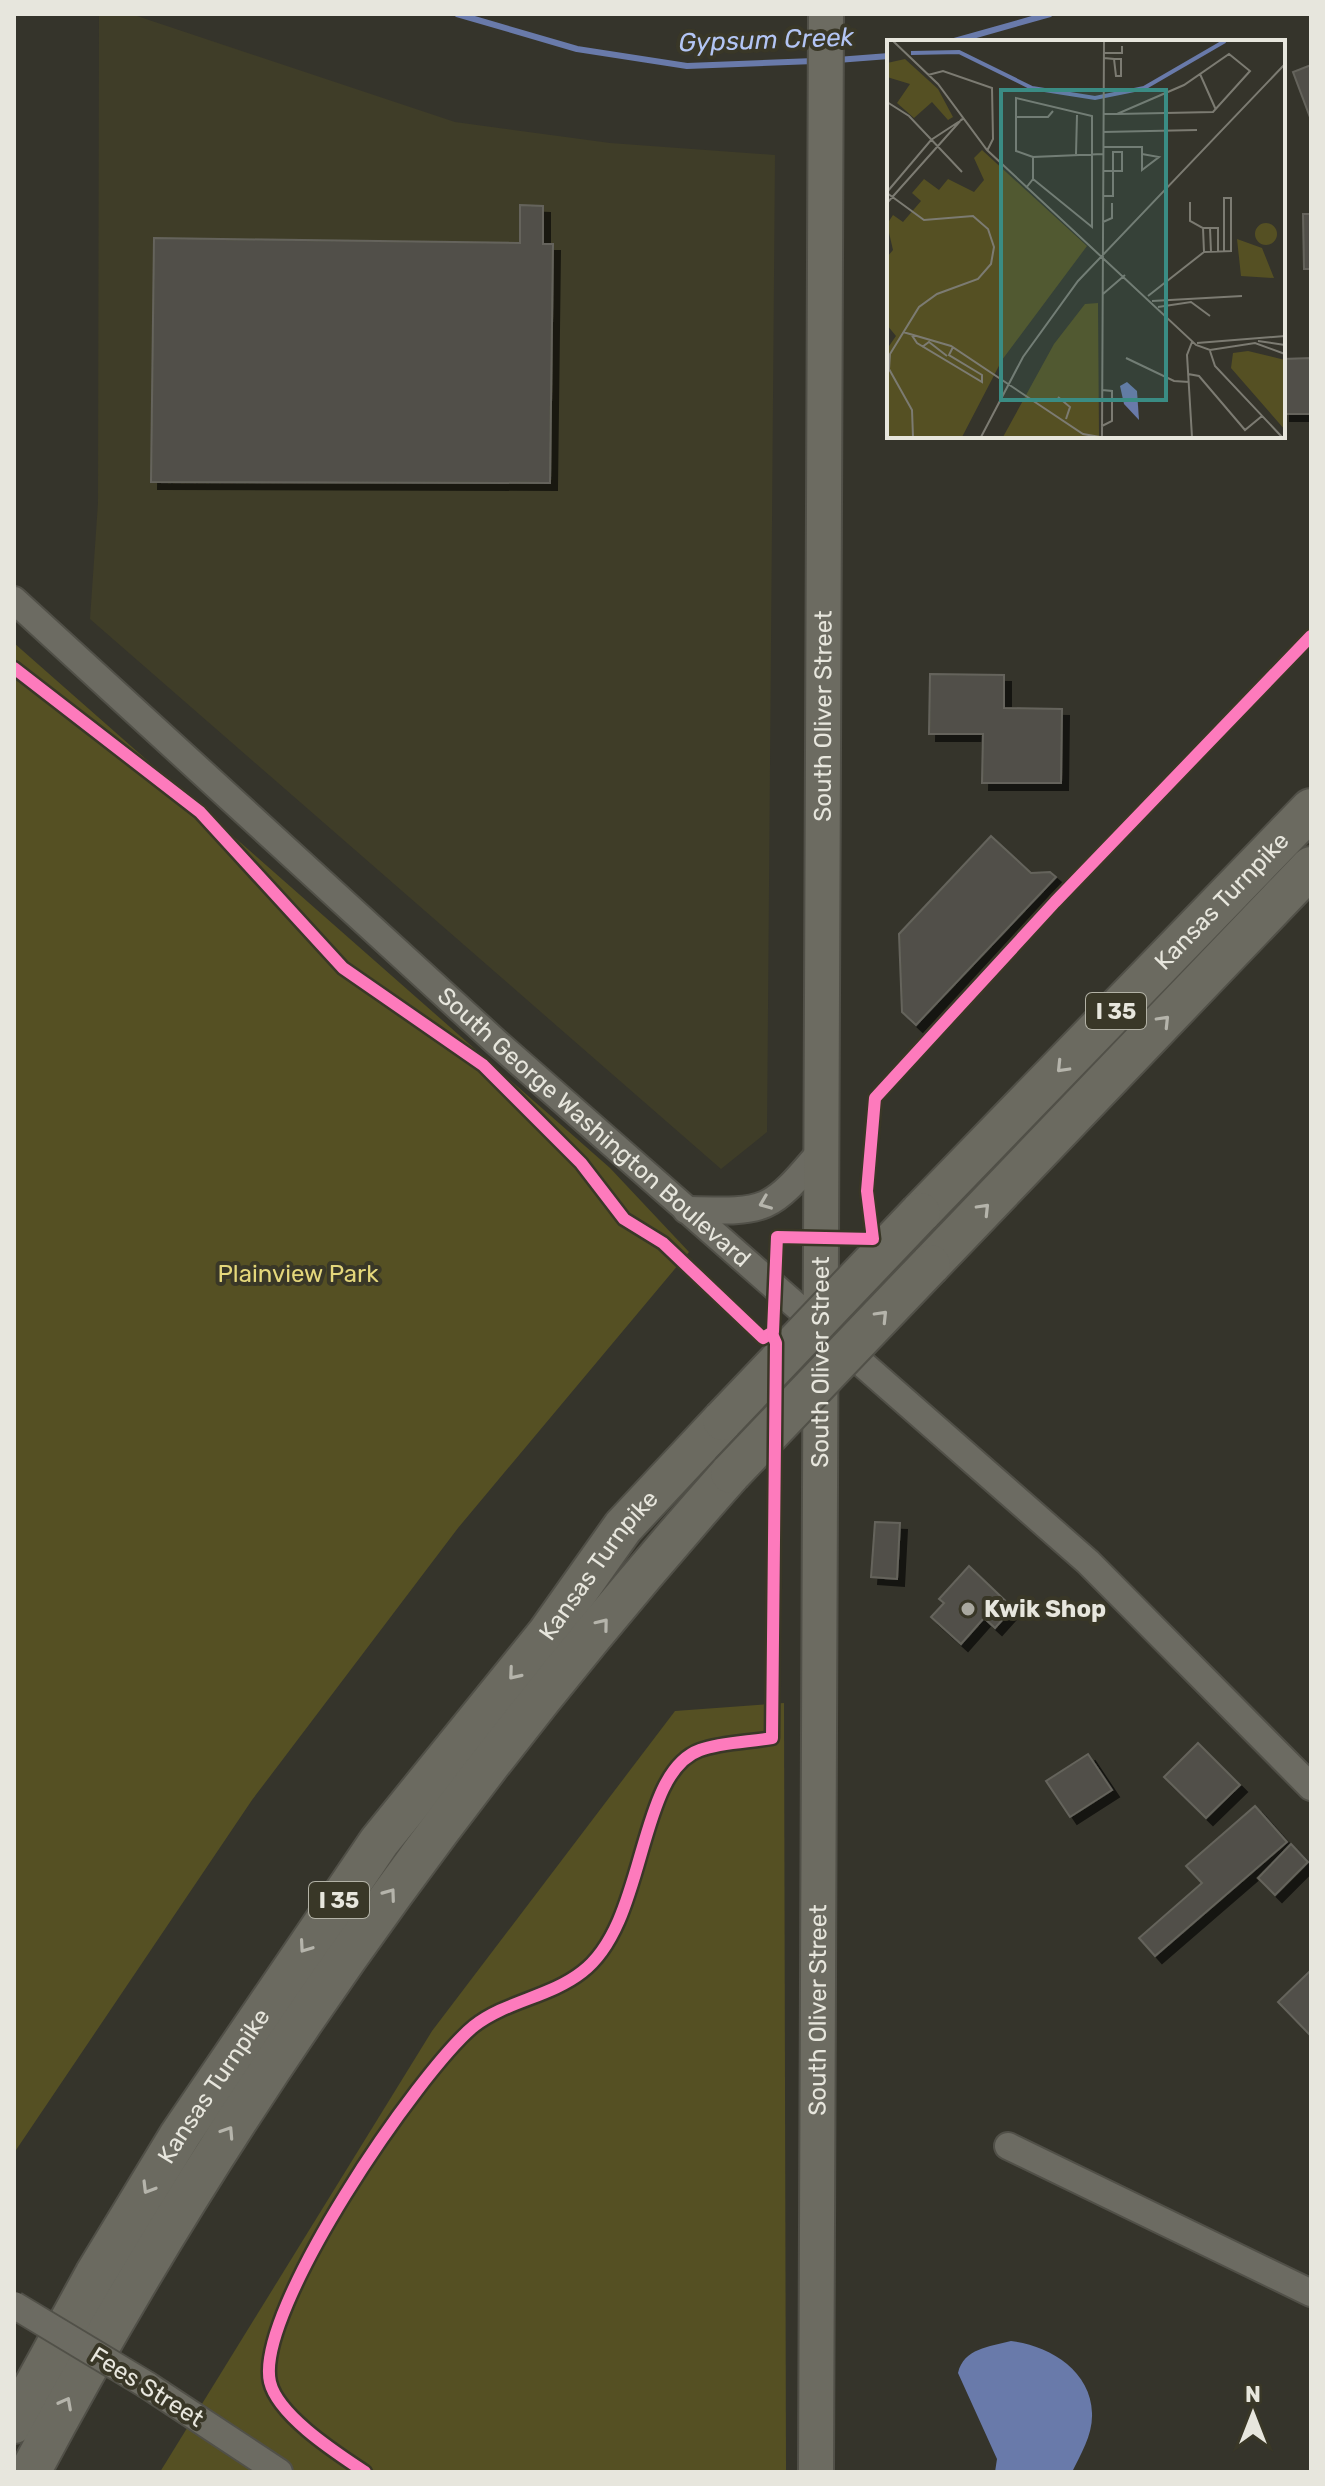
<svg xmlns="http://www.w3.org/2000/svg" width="1325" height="2486" viewBox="0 0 1325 2486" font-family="Rubik,sans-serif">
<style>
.built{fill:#3f3d28}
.green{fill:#555023}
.water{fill:#697aaa}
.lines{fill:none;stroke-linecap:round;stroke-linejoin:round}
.stream{stroke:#697aaa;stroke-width:6}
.building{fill:#515048;stroke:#65645c;stroke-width:2;filter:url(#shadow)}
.minor-casing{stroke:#515048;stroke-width:30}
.major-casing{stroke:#515048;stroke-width:38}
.highway-casing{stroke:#515048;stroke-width:44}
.minor{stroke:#6c6b62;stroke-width:26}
.major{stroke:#6c6b61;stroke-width:34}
.highway{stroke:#6b6a60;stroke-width:40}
.minor-bridge-casing{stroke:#515048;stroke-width:30;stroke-linecap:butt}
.highway-bridge-casing{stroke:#515048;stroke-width:44;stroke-linecap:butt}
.minor-bridge{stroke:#6c6b62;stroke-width:26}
.highway-bridge{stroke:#6b6a60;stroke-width:40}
.cycleway-casing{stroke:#393727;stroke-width:17}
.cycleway{stroke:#fd7abc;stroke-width:12}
.oneway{stroke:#b5b4ab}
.oneway2{stroke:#b6b5ac}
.poi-dot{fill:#a9a89f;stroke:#393727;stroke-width:3}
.labels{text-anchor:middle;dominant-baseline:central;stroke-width:8;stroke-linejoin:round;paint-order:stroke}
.shield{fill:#393727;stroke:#b3b2a6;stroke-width:2}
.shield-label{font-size:22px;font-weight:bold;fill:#e7e6dd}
.street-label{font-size:24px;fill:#e7e6dd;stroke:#393727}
.park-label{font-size:24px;fill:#e4d77b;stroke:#393727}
.poi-label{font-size:24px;font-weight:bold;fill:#e7e6dd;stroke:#393727;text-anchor:start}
.water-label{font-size:26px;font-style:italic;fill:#b3c5f4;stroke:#393727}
.inset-river{fill:none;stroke:#697aaa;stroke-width:4}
.inset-road{fill:none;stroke:#7c7b72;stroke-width:2}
.view{fill:#3a8c84;fill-opacity:0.15;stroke:#3a8c84;stroke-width:4}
.inset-edge{fill:none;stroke:#e7e6dd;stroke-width:4}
</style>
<defs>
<filter id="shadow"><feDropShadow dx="7" dy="7" stdDeviation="0" flood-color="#0009"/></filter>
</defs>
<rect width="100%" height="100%" fill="#35342b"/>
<polygon class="built" points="99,14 131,14 455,122 610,143 775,155 767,1132 721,1169 90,619 98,503"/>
<g class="green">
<polygon points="14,643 610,1168 689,1252 458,1528 252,1800 14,2153"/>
<polygon points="784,1703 786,2472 160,2472 432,2031 675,1711"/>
</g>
<path class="water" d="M1011 2341C1048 2345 1091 2370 1092 2413 1093 2434 1081 2454 1072 2472H995L997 2459 958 2373C964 2348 989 2347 1011 2341Z"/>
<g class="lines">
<g class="stream">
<polyline points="457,14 577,49 687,66 814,61"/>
<polyline points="951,42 1050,14"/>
<polyline points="837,60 889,56"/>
</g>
</g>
<g class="building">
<polygon points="1311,65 1311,120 1293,72"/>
<polygon points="520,205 543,206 543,244 553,244 550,483 151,482 154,238 520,243"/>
<polygon points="1303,214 1311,214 1311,269 1304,269"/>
<polygon points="1311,358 1311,414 1283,414 1283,359"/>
<polygon points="930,674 1004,675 1004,708 1062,709 1061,783 982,783 983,734 929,734"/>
<polygon points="991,836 1031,873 1050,872 1056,877 916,1025 902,1012 899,934"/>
<polygon points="875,1522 900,1523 897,1579 871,1577"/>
<polygon points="969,1566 1013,1608 995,1628 984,1618 961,1644 931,1617 944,1603 939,1599"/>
<polygon points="1198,1743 1240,1785 1206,1818 1164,1777"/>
<polygon points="1088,1754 1112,1790 1070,1817 1046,1781"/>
<polygon points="1255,1806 1287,1842 1155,1956 1139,1938 1202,1883 1186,1866"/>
<polygon points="1291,1844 1308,1862 1275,1895 1258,1878"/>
<polygon points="1311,1970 1311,2034 1310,2035 1278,2002"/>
</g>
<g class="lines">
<g class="minor-casing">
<g id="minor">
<path id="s1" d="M14 600 495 1041 1088 1562 1311 1787"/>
<path d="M686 1210C767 1212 769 1213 821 1151"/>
<polyline points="1008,2146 1311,2293"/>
<polyline points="147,2385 279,2472"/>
</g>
</g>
<g class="major-casing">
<g id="major">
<path id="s2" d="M816 2472 826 14"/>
</g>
</g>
<g class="highway-casing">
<g id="highway">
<path id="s3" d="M920 1213 1311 809"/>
<polyline points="930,1265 1311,867"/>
<path id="s4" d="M14 2423 95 2275 180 2135 379 1842 548 1633 623 1527 723 1420"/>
<path d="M30 2472C222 2111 460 1779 731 1473"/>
</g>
</g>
<use href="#minor" class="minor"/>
<use href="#major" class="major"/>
<use href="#highway" class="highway"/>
<g class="minor-bridge-casing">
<polyline id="minor-bridge" points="14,2305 147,2385"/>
</g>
<g class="highway-bridge-casing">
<g id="highway-bridge">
<polyline points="723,1420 920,1213"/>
<polyline points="731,1473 930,1265"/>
</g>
</g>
<use href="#minor-bridge" class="minor-bridge"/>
<use href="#highway-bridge" class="highway-bridge"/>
<g class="cycleway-casing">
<g id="cycleway">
<polyline points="14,668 200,812 343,968 483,1065 581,1163 624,1219 663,1243 763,1338 773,1332 777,1237 873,1239 867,1191 875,1098 1055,902 1311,636"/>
<path d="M365 2472C338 2454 278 2416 270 2382 254 2312 419 2071 474 2026 506 2001 550 1997 582 1972 648 1922 636 1773 700 1750 722 1742 749 1742 772 1738L776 1343 773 1336"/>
</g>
</g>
<use href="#cycleway" class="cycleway"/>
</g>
<defs><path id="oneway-chevron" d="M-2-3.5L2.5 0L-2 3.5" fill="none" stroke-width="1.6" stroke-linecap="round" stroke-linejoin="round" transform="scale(2)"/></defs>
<g class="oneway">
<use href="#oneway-chevron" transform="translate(1164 1021) rotate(-46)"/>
<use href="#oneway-chevron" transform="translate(1062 1067) rotate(134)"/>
<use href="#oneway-chevron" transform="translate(984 1209) rotate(-46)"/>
<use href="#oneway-chevron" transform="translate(882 1316) rotate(-46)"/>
<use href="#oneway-chevron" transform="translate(603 1624) rotate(-51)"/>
<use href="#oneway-chevron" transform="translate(514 1674) rotate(130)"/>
<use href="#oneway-chevron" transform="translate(390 1894) rotate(-54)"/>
<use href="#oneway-chevron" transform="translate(305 1947) rotate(125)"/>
<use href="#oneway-chevron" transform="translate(228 2132) rotate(-57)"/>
<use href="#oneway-chevron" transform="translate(148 2188) rotate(121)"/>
<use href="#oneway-chevron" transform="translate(66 2403) rotate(-62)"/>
</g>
<use class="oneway2" href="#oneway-chevron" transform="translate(765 1203) rotate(158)"/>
<circle class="poi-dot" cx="968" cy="1609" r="8"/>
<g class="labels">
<g class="shield">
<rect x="1086" y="993" width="60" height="36" rx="6"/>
<rect x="309" y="1882" width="60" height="36" rx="6"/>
</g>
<g class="shield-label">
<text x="1116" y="1011">I 35</text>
<text x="339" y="1900">I 35</text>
</g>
<g class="street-label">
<text stroke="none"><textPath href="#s2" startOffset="1756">South Oliver Street</textPath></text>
<text stroke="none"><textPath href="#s3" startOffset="434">Kansas Turnpike</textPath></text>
<text stroke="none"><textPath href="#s1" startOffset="784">South George Washington Boulevard</textPath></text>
<text stroke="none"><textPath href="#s2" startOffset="1110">South Oliver Street</textPath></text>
<text stroke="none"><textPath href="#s4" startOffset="1040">Kansas Turnpike</textPath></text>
<text stroke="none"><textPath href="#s2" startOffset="462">South Oliver Street</textPath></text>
<text stroke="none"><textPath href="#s4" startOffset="392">Kansas Turnpike</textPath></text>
<text transform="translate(147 2387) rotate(32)">Fees Street</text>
</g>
<g class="park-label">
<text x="298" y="1274">Plainview Park</text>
</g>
<g class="poi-label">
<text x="984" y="1609">Kwik Shop</text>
</g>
<g class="water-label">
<text transform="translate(766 40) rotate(-2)">Gypsum Creek</text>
</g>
</g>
<g transform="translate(887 40)">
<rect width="398" height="398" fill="#35342b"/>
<path d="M18 19 51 49 66 77 61 80 45 62 27 78 10 63 23 44 0 37V23ZM95 110 200 206 115 320 75 397H0V309L9 296 0 285V217L6 210 0 184 6 175 16 182 34 161 25 153 37 139 52 150 61 139 87 152 97 140 87 118ZM368 194a11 11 0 1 1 22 0a11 11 0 1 1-22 0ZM350 199 375 208 387 238 354 236ZM211 263 212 397H116L167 304 198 264ZM361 311 398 320V390L344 328 346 313Z" fill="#555023"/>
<path d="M240 342 250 351 252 380 237 364 233 346Z" fill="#697aaa"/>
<path class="inset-river" d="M24 13 72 12 145 48 208 58 257 48 338 1"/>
<path class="inset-road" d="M6 1 51 44 100 110 309 305 323 310 368 303 398 314M217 13H235V6M217 18 227 19 229 36H234V19H227M313 34 329 70M41 35 56 31 105 48 106 99 100 111M0 62 22 76 75 132M217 74H230L297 45 342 14 363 31 326 72 230 74M129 77H161L166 71M216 92 310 90M216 107H255V130L272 117 255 114M189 114 190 75M146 117 129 111V58L205 76V187L146 139M139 148 146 139V117L216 114M0 152 44 100 76 79M0 153 37 180 86 176 101 189 107 207 104 224 91 239 50 254 32 267 3 314 2 329 25 370 26 397M216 156H226V131H235V112H226V131H216M303 162V181L316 188 317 212M0 163 75 79M216 182 225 178V163M316 188H331V212M323 188 324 212M216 254 238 235M261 256 317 212 344 211V158H337V211M265 261 355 256M271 267 304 262 323 276M16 292 64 306 196 394 213 397M24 294 30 303 95 342V335L62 315 66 307M371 301 398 305M305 302 300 315 305 397M310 303 398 296M35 307 42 302 60 316M323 311 328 326 395 397M239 318 287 341 302 342M301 334 312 336 358 390 375 376M171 357 183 367 179 379M215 386 225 381V351L215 350M94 397 136 317 191 241 398 24M215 397 217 1"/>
<path class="view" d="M114 50H279V360H114Z"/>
<rect width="398" height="398" class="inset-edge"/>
</g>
<rect width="1325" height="2486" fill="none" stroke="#e7e6dd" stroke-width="32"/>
<g transform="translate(1253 2414)" stroke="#393727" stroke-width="6" paint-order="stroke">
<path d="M0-6L14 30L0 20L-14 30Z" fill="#e7e6dd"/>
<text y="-12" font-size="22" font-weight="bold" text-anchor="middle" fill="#e7e6dd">N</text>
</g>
</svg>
